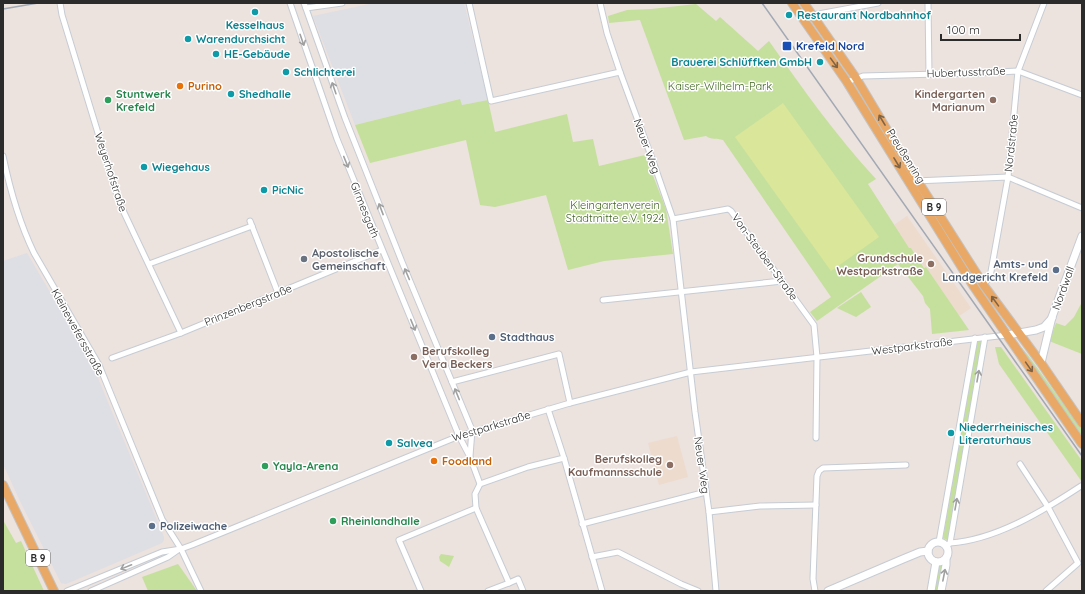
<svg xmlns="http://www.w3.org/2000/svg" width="1085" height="594" viewBox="0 0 1085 594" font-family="Quicksand,sans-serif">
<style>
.industrial{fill:#dedee5}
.education{fill:#eddbce}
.green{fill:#c5e09d}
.pitch{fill:#dae699}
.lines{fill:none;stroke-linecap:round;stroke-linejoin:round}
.street-casing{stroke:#c6ccd4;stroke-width:7}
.secondary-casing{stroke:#c6ccd4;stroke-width:9}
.primary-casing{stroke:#c4c4c4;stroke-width:10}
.street{stroke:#fff;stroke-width:5}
.secondary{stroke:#fff;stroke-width:7}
.primary{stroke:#e9a865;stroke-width:8}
.rail{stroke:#a1a9b4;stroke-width:1.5}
.oneway{stroke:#a0a0a0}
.oneway2{stroke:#806345}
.culture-dot{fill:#0f9aa8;stroke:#fff;stroke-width:1.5}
.transit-dot{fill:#1a4fb4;stroke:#fff;stroke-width:1.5}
.food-dot{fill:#e8710a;stroke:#fff;stroke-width:1.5}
.leisure-dot{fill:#2e9e5b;stroke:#fff;stroke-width:1.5}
.education-dot{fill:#8d6e63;stroke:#fff;stroke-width:1.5}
.worship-dot{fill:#6b7280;stroke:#fff;stroke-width:1.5}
.service-dot{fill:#5c6f8a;stroke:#fff;stroke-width:1.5}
.labels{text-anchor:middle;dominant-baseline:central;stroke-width:3;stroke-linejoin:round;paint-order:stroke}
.shield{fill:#fff;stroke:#6b6b6b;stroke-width:1}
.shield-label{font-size:10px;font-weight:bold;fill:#2b2b2b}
.culture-label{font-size:11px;font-weight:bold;fill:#0d838f;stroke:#fff;text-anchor:start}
.transit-label{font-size:11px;font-weight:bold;fill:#164399;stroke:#fff;text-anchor:start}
.street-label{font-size:11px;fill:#2b2b2b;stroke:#fff}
.food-label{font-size:11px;font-weight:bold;fill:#c56008;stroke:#fff;text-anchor:start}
.park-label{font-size:11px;fill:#3f651e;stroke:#fff}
.leisure-label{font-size:11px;font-weight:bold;fill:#27864d;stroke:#fff;text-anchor:start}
.education-label{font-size:11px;font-weight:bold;fill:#785e54;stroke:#fff;text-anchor:end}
.worship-label{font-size:11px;font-weight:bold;fill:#5b616d;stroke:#fff;text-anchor:start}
.service-label{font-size:11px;font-weight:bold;fill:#4e5e75;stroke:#fff;text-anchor:start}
</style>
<rect width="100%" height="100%" fill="#ece2de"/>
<g class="industrial">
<polygon points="374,3 464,3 488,100 462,105 459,99 355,125 313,16"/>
<polygon points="27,253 75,335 95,371 164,537 164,540 162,543 66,584 61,583 20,501 3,464 3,261"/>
</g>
<g class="education">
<polygon points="907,216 971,308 959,316 926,267 925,268 911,248 909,249 894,225"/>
<polygon points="677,436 688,477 659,485 648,443"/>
</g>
<g class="green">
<path d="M696 4 716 21 720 17 758 51 769 41C803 89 836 136 876 179L868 184 909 248H911L924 268 926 267 969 330 932 334 930 309 925 303 923 296 898 264 817 321 810 312 831 297 723 140C717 138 711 140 706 136L684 140 640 20 609 23 608 16 627 10 651 9Z"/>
<polygon points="854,81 909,170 911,178 852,83"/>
<polygon points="460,99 462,105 488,100 495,132 567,114 573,142 593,139 599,166 645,155 666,209 673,254 604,261 568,270 546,195 495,207 480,205 466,140 370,163 355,125"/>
<polygon points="918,186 983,290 981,291 915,187"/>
<polygon points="861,292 871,307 856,317 837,308"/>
<polygon points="1082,302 1082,354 1049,341 1056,323 1065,326 1074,317"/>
<polygon points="977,341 983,341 949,536 947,540 943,538"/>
<polygon points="995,347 1001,347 1082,461 1082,482 999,364"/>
<polygon points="1019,348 1022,348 1028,355 1082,430 1082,439"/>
<polygon points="3,520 16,543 21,541 44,591 3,591"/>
<polygon points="441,554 454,556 449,567 440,561 439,557"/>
<polygon points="178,564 197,591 148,591 142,577"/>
<polygon points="938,565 943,565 942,591 933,591"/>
</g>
<polygon class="pitch" points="783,103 879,237 831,271 735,137"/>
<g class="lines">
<g class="street-casing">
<g id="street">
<polyline points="60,3 62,15 119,202 181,333"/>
<polyline points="290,3 337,139 459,436 470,457 480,484 475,494 476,508 509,583 518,579 523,591"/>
<polyline points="304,3 345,118 402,262 472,430 470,456"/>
<polyline points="469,3 491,101 620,72"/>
<polyline points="600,3 607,33 620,72 654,164 673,219 695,412 709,512 716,591"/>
<polyline points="928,3 929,74"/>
<polyline points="306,8 342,3"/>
<polyline points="804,21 813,15 878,3"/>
<polyline points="847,82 863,76 977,73 1018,71 1082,95"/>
<path d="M3 156C10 190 19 222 34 253L99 365 162 519 181 549 201 591"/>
<polyline points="915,181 1008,177 1082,208"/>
<polyline points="673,219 728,209 731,211 814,325 817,357 816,438"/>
<polyline points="250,221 278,293"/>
<polyline points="149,264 252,226"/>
<polyline points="983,285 990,277 1008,177 1018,71 1044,3"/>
<polyline points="603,300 782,281"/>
<polyline points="112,358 181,333 382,250"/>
<polyline points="452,382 559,354 570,403"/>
<polyline points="548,409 564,458 602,591"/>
<polyline points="1020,464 1048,507 1078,563 1046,591"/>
<polyline points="480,484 528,467 564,458"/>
<polyline points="709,512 760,506 816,505"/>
<polyline points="582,524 706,492"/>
<polyline points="939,542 975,338"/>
<path d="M950 543C996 540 1043 511 1081 486"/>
<polyline points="946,546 950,543 985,337"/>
<polyline points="592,557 618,552 681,584 698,591"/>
<polyline points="67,591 162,552 181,549 192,545 459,436 570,403 691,372 1007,335"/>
<polyline points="91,591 168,557 178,550"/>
<polyline points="421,591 399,540 476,508"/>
<polyline points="488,591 509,583"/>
<polyline points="815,591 813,579 817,476 819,471 823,468 906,465"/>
</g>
</g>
<g class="secondary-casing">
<g id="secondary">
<polyline points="1007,335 1036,330 1044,327 1052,318"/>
<polyline points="1041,363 1052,317 1082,236"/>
<circle cx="938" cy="552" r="10"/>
<polyline points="828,591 903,559 920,552 928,551"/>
<polyline points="931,591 936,562"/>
<polyline points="941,591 946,565 946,559"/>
</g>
</g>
<g class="primary-casing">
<g id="primary">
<polyline points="792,3 847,82 974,287 1082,444"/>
<polyline points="804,3 856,78 917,180 985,287 1041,363 1082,423"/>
<polyline points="3,485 54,591"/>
</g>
</g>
<use href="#street" class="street"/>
<use href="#secondary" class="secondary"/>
<use href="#primary" class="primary"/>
<g class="rail">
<polyline points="762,3 1082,456"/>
<polyline points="3,9 38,3"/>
</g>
</g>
<defs><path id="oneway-shaft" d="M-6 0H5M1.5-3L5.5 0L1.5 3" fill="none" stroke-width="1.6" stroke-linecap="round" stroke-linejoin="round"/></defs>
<g class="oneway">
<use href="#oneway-shaft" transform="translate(302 40) rotate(71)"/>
<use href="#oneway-shaft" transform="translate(334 88) rotate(-109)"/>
<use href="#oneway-shaft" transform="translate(346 162) rotate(68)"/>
<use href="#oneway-shaft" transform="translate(381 209) rotate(-111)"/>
<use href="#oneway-shaft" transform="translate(407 274) rotate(-113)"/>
<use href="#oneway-shaft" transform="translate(413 325) rotate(68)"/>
<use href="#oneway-shaft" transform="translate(978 376) rotate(-80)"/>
<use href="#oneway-shaft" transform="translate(457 394) rotate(-112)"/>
<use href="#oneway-shaft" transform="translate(956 504) rotate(-80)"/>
<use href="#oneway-shaft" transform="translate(126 567) rotate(158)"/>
<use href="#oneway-shaft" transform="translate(944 575) rotate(-79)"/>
</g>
<g class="oneway2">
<use href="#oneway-shaft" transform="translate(834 63) rotate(54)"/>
<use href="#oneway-shaft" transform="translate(882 120) rotate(-121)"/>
<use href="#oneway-shaft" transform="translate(897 163) rotate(59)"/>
<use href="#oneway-shaft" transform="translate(995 301) rotate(-126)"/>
<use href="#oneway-shaft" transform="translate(1029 367) rotate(55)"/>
</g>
<g class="culture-dot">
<circle cx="255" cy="12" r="4"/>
<circle cx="789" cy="15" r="4"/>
<circle cx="188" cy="39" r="4"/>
<circle cx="216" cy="54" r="4"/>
<circle cx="820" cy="62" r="4"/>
<circle cx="286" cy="72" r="4"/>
<circle cx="231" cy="94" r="4"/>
<circle cx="144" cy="167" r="4"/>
<circle cx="264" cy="190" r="4"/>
<circle cx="951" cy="433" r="4"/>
<circle cx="389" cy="443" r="4"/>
</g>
<rect class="transit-dot" x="782" y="41" width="10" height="10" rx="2"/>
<g class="food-dot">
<circle cx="180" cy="86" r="4"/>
<circle cx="434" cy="461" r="4"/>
</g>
<g class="leisure-dot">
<circle cx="108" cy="100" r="4"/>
<circle cx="265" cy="466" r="4"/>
<circle cx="333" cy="521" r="4"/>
</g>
<g class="education-dot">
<circle cx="993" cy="100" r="4"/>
<circle cx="931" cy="264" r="4"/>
<circle cx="414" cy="357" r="4"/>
<circle cx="670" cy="465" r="4"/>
</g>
<circle class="worship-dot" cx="304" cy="259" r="4"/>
<g class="service-dot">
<circle cx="1056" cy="270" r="4"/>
<circle cx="492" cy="337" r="4"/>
<circle cx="152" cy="526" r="4"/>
</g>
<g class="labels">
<g class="shield">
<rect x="922" y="199" width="24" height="16" rx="3"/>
<rect x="26" y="550" width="24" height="16" rx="3"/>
</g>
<g class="shield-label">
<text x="934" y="207">B 9</text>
<text x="38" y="558">B 9</text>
</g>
<g class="culture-label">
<text x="797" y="15">Restaurant Nordbahnhof</text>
<text x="255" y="25" text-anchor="middle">Kesselhaus</text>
<text x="196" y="39">Warendurchsicht</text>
<text x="224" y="54">HE-Gebäude</text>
<text x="812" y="62" text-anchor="end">Brauerei Schlüffken GmbH</text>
<text x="294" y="72">Schlichterei</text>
<text x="239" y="94">Shedhalle</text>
<text x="152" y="167">Wiegehaus</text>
<text x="272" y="190">PicNic</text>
<text x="959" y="427">Niederrheinisches<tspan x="959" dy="13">Literaturhaus</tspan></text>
<text x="397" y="443">Salvea</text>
</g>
<g class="transit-label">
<text x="796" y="46">Krefeld Nord</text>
</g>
<g class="street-label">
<text transform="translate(966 72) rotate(-2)">Hubertusstraße</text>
<text transform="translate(1011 143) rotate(-84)">Nordstraße</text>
<text transform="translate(647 146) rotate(70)">Neuer Weg</text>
<text transform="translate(906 156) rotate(58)">Preußenring</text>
<text transform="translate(111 172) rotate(72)">Weyerhofstraße</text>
<text transform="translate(365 210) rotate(68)">Girmesgath</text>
<text transform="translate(765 257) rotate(54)">Von-Steuben-Straße</text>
<text transform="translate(1063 288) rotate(-70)">Nordwall</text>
<text transform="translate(248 305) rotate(-22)">Prinzenbergstraße</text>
<text transform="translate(78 332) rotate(61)">Kleinewefersstraße</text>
<text transform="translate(912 346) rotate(-7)">Westparkstraße</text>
<text transform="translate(491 426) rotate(-17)">Westparkstraße</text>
<text transform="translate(702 465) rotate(82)">Neuer Weg</text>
</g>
<g class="food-label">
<text x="188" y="86">Purino</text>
<text x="442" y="461">Foodland</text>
</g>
<g class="park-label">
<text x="720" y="86">Kaiser-Wilhelm-Park</text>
<text x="615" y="205">Kleingartenverein<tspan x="615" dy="13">Stadtmitte e.V. 1924</tspan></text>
</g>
<g class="leisure-label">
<text x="116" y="94">Stuntwerk<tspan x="116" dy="13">Krefeld</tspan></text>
<text x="273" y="466">Yayla-Arena</text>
<text x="341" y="521">Rheinlandhalle</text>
</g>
<g class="education-label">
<text x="985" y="94">Kindergarten<tspan x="985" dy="13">Marianum</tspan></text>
<text x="923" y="258">Grundschule<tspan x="923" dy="13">Westparkstraße</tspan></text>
<text x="422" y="351" text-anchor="start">Berufskolleg<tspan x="422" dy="13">Vera Beckers</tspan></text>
<text x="662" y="459">Berufskolleg<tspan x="662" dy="13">Kaufmannsschule</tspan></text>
</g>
<g class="worship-label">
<text x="312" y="253">Apostolische<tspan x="312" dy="13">Gemeinschaft</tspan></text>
</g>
<g class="service-label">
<text x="1048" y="264" text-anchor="end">Amts- und<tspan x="1048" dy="13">Landgericht Krefeld</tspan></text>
<text x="500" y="337">Stadthaus</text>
<text x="160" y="526">Polizeiwache</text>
</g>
</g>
<rect width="1085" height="594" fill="none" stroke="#2b2b2b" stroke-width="8"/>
<path d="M941 34v6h79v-6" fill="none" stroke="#2b2b2b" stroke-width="2"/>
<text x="947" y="34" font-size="12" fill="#2b2b2b" stroke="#ffffff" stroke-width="3" paint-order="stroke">100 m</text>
</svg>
